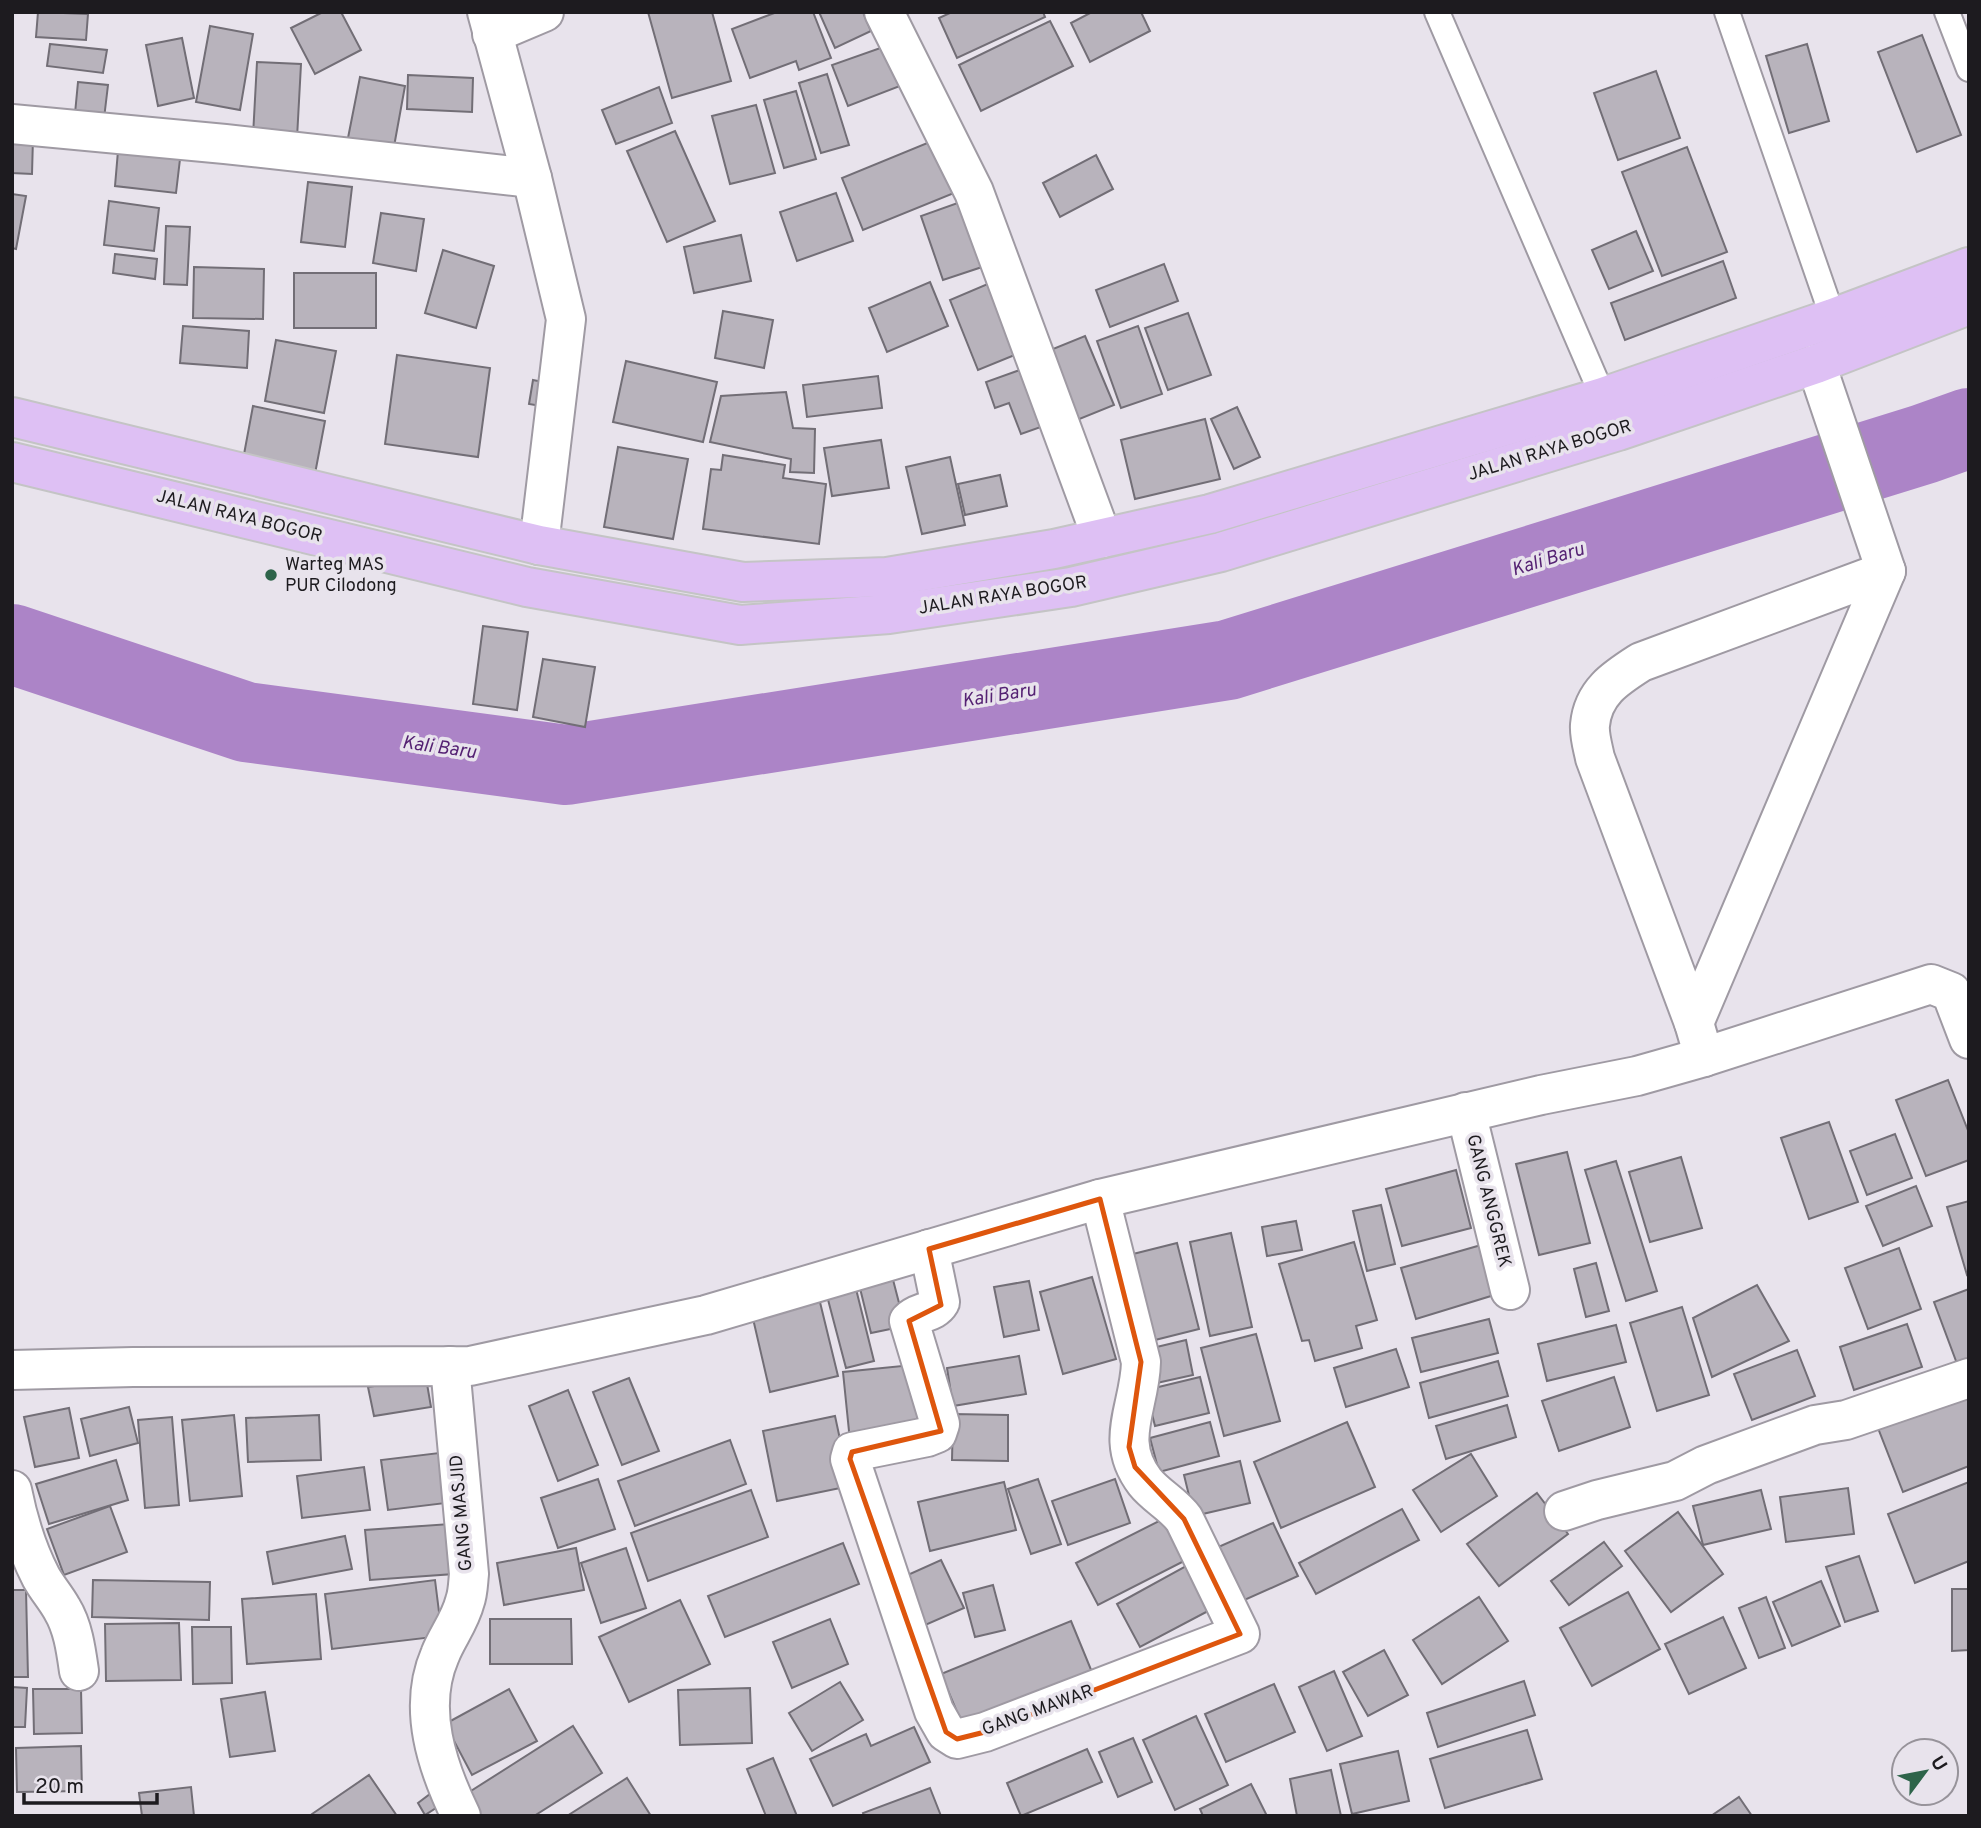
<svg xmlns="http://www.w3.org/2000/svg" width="1981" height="1828" viewBox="0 0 1981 1828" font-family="Overpass,sans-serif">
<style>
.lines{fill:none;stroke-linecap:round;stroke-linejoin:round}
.river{stroke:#ac84c7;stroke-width:80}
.building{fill:#b8b3bc;stroke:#726e76;stroke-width:2}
.service-casing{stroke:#9f9aa3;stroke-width:28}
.minor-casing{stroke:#9f9aa3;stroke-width:42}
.trunk-casing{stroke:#c4c4c5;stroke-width:42}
.service{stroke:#fff;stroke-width:24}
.minor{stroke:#fff;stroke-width:38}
.trunk{stroke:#dec0f4;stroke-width:38}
.marked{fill:none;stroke:#de560d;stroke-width:5;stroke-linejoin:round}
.poi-dot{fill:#2e644a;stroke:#e8e3ec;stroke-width:2.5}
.labels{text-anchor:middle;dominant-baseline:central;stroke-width:7;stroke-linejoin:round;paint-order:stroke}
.street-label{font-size:18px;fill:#1d1b1f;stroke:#e8e3ec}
.poi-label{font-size:18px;fill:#1d1b1f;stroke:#e8e3ec;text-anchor:start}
.water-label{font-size:19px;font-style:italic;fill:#552273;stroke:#e8e3ec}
</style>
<rect width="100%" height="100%" fill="#e8e3ec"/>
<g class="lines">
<polyline class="river" points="12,644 246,722 566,765 1228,660 1924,444 1969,428"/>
</g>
<g class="building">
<polygon points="38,12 88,14 86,40 36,37"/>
<polygon points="323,12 341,12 361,50 315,74 291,28"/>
<polygon points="648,12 712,12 731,81 672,98"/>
<polygon points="777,12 813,12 831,58 799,70 796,61 750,78 732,29"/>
<polygon points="819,12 863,12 871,31 835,48"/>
<polygon points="952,12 1043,12 1045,17 957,58 939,18"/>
<polygon points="1092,12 1141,12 1150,31 1090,62 1071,23"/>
<polygon points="1050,21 1073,66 981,111 959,65"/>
<polygon points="210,26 253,34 240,110 196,102"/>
<polygon points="1922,35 1961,135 1917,152 1878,52"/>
<polygon points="182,38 194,98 158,106 146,45"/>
<polygon points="50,44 107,50 103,73 47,66"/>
<polygon points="1807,44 1829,121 1789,133 1766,56"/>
<polygon points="886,46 900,86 848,106 832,65"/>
<polygon points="257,62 301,64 297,138 253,136"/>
<polygon points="1656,71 1680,138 1618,160 1594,93"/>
<polygon points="827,74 849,145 821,153 799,83"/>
<polygon points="408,75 473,78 472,112 407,109"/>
<polygon points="360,77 405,86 393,152 347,143"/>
<polygon points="78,82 108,85 103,127 74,124"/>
<polygon points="659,87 672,123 616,144 602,110"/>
<polygon points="796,91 816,159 784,168 764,100"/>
<polygon points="756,105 775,173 730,184 712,116"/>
<polygon points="675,131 715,221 667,242 627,151"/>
<polygon points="12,137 33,138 32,174 12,173"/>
<polygon points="937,139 959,191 863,230 842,178"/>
<polygon points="1687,147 1727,252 1662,276 1622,172"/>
<polygon points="118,151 180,159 176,193 115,186"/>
<polygon points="1096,155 1113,189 1060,217 1043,183"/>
<polygon points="308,182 352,187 345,247 301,242"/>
<polygon points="836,193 853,241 797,261 780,212"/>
<polygon points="12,194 26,196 16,249 12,248"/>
<polygon points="966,200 988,265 943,280 921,216"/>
<polygon points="109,201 159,208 154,251 104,245"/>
<polygon points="381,213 424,219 416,271 373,263"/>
<polygon points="166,226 190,227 187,285 164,284"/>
<polygon points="1636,231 1653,271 1609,289 1592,250"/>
<polygon points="741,235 751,281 694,293 684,247"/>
<polygon points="443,250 494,266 476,328 425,313"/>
<polygon points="115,254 157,259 155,279 113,273"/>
<polygon points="1723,261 1736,298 1625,340 1611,303"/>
<polygon points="1164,264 1178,301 1110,327 1096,290"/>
<polygon points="194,267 264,269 263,319 193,318"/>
<rect x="294" y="273" width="82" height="55"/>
<polygon points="997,280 1027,350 978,370 950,300"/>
<polygon points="930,282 948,326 887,352 869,308"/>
<polygon points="723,311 773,320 764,368 715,358"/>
<polygon points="1188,313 1211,375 1168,390 1145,328"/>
<polygon points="183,326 249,331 247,368 180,363"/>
<polygon points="1138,326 1162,394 1121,408 1097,341"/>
<polygon points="1085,336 1114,405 1077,420 1048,351"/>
<polygon points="276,340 336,351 324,413 265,401"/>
<polygon points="397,355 490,368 478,457 385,444"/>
<polygon points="626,361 717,382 703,442 613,422"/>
<polygon points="1034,365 1055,422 1021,434 1009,403 995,408 986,382"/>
<polygon points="878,376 882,408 807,417 803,385"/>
<polygon points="533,380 558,385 553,408 529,404"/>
<polygon points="786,392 793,428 815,429 814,473 790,472 791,459 710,442 721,396"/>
<polygon points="253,406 325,421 314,479 242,465"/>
<polygon points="1237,407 1260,457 1234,469 1211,419"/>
<polygon points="1205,419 1220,479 1135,499 1121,440"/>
<polygon points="881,440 889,488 832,496 824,448"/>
<polygon points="618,447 688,459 673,539 604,527"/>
<polygon points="723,455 785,465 783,478 826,484 819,544 703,529 711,469 721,470"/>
<polygon points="950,457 965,525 922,534 906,467"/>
<polygon points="1000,475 1007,506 965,515 958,484"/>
<polygon points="483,626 528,632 517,710 473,704"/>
<polygon points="543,659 595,667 585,727 533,717"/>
<polygon points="1948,1080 1969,1133 1969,1160 1926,1176 1896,1100"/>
<polygon points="1829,1122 1858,1202 1809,1219 1781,1138"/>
<polygon points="1895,1134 1912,1178 1867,1195 1850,1151"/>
<polygon points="1567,1152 1590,1243 1539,1255 1516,1164"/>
<polygon points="1681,1157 1702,1228 1650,1242 1629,1172"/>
<polygon points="1616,1161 1657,1291 1626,1301 1585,1170"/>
<polygon points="1456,1170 1471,1228 1402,1246 1386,1189"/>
<polygon points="1916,1186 1932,1226 1883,1246 1866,1206"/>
<polygon points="1969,1201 1969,1274 1967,1275 1947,1207"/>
<polygon points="1381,1205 1395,1264 1367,1271 1353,1211"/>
<polygon points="1296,1221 1302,1250 1267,1256 1262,1227"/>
<polygon points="1231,1233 1252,1327 1210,1336 1190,1242"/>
<polygon points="1354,1242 1377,1320 1356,1326 1362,1348 1315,1361 1309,1340 1302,1341 1279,1264"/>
<polygon points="1177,1243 1199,1329 1147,1342 1125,1256"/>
<polygon points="1488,1243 1504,1292 1416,1319 1401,1268"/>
<polygon points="1899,1248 1921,1309 1868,1329 1845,1268"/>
<polygon points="1596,1263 1609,1311 1586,1317 1574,1269"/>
<polygon points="891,1272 905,1326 871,1333 858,1280"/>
<polygon points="1092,1277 1116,1359 1063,1374 1040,1292"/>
<polygon points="1029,1281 1039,1330 1004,1337 994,1287"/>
<polygon points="855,1285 874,1361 846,1368 826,1292"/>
<polygon points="1757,1285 1789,1341 1712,1377 1693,1318"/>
<polygon points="1969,1289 1969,1365 1959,1369 1934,1302"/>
<polygon points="818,1294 838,1376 770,1392 751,1310"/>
<polygon points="1682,1307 1709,1395 1657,1411 1630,1323"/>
<polygon points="1489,1319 1498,1353 1421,1372 1412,1338"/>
<polygon points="1907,1324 1922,1367 1854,1390 1840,1347"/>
<polygon points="1616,1325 1626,1362 1547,1381 1538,1344"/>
<polygon points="1256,1334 1280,1421 1224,1436 1201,1348"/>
<polygon points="1186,1340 1193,1375 1152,1384 1144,1350"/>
<polygon points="1396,1349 1409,1387 1346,1407 1334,1368"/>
<polygon points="1797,1350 1815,1396 1752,1420 1734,1374"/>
<polygon points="1019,1356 1026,1394 953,1406 947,1368"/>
<polygon points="1498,1361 1508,1396 1429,1418 1420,1383"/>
<polygon points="912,1365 919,1435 850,1441 843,1372"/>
<polygon points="1200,1377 1209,1413 1155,1426 1146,1390"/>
<polygon points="1614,1377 1630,1427 1559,1451 1542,1401"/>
<polygon points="426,1378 431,1407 374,1416 368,1387"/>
<polygon points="629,1378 659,1451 622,1465 593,1392"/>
<polygon points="568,1390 598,1465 558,1481 529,1406"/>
<polygon points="1969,1392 1969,1466 1903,1492 1878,1428"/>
<polygon points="1507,1405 1516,1437 1446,1459 1436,1426"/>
<polygon points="129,1407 138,1443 90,1456 81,1419"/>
<polygon points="69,1408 79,1458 35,1467 24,1417"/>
<polygon points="953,1414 1008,1415 1008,1461 952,1460"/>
<polygon points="234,1415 242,1496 190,1501 182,1420"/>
<polygon points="319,1415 321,1460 248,1462 246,1418"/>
<polygon points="835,1416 850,1486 777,1501 763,1431"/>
<polygon points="172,1417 179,1505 145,1508 138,1420"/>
<polygon points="1210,1422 1219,1456 1159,1472 1150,1438"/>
<polygon points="1347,1422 1375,1487 1281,1528 1254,1462"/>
<polygon points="730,1440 746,1484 635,1526 618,1481"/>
<polygon points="439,1453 446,1503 388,1510 381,1460"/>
<polygon points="1471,1454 1497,1496 1441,1532 1413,1490"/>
<polygon points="116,1460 128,1500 49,1524 36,1484"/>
<polygon points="1240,1461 1250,1503 1194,1516 1184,1475"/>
<polygon points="364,1467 370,1510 302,1518 297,1476"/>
<polygon points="598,1479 615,1529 558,1548 541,1498"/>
<polygon points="1038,1479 1061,1544 1031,1554 1008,1489"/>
<polygon points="1115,1479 1130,1523 1068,1545 1052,1501"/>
<polygon points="1004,1482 1016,1530 930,1551 918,1502"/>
<polygon points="1969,1482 1969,1561 1915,1583 1888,1514"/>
<polygon points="1848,1488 1854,1534 1786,1542 1780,1497"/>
<polygon points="751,1490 768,1537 648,1581 631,1533"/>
<polygon points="1761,1490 1771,1529 1703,1545 1693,1506"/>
<polygon points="1537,1493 1568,1534 1499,1586 1467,1544"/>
<polygon points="110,1506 127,1552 64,1575 47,1529"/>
<polygon points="1402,1509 1419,1540 1316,1594 1299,1563"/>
<polygon points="1678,1512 1723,1574 1671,1612 1625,1551"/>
<polygon points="1167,1517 1188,1559 1098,1605 1076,1563"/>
<polygon points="1273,1523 1298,1576 1240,1602 1216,1548"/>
<polygon points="450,1524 454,1574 370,1580 365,1530"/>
<polygon points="345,1536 352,1569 273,1584 267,1552"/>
<polygon points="1604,1542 1622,1566 1569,1605 1551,1581"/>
<polygon points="843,1543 859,1584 725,1637 708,1596"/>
<polygon points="576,1548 584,1590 504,1605 497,1563"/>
<polygon points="626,1548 646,1608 601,1623 581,1563"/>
<polygon points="1859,1556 1878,1611 1845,1622 1826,1567"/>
<polygon points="941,1560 964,1608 923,1626 901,1578"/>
<polygon points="1186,1566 1210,1610 1140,1647 1117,1604"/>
<polygon points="93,1580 210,1582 209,1620 92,1617"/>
<polygon points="435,1580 442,1636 332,1649 325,1594"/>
<polygon points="1821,1581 1840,1626 1792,1646 1773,1602"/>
<polygon points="993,1585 1005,1630 975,1637 963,1593"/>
<polygon points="1952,1589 1969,1589 1969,1650 1952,1651"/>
<polygon points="12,1590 26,1590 28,1677 12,1677"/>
<polygon points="1628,1592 1660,1649 1592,1686 1560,1628"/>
<polygon points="316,1594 321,1659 247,1664 242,1599"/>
<polygon points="1479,1597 1508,1641 1442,1684 1413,1640"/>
<polygon points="1766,1597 1785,1648 1759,1658 1739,1608"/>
<polygon points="680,1600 710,1664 629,1702 599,1637"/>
<polygon points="1723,1617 1746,1668 1689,1694 1665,1644"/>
<polygon points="490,1619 571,1619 572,1664 490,1664"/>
<polygon points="830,1619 848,1664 792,1688 773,1642"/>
<polygon points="1071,1621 1094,1677 965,1731 941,1674"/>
<polygon points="179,1623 181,1680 106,1681 105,1624"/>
<polygon points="192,1627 231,1627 232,1683 193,1684"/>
<polygon points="1384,1650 1408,1695 1368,1716 1343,1672"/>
<polygon points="1334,1671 1362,1736 1327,1751 1299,1687"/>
<polygon points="1524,1681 1535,1715 1438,1747 1427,1713"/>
<polygon points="840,1682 863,1720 812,1751 789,1713"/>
<polygon points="1274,1684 1295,1732 1226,1762 1205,1714"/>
<polygon points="12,1687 27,1688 25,1727 12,1727"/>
<polygon points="750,1688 752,1743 680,1745 678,1690"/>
<polygon points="33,1689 81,1689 82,1733 34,1734"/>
<polygon points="509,1689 537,1741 472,1775 445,1724"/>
<polygon points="265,1692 275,1751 230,1757 221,1699"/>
<polygon points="1196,1716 1228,1785 1175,1810 1143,1740"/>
<polygon points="573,1726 602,1773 534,1816 476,1816 463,1796"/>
<polygon points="914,1727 930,1762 833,1806 810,1759 866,1734 871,1746"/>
<polygon points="1527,1730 1542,1779 1445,1808 1430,1759"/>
<polygon points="1133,1738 1152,1782 1118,1797 1099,1752"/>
<polygon points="81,1746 82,1791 17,1792 16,1748"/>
<polygon points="1087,1749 1102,1782 1021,1816 1007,1783"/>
<polygon points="1398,1751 1409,1801 1352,1814 1340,1764"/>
<polygon points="773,1758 797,1816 766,1816 747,1769"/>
<polygon points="1331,1770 1341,1816 1297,1816 1290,1779"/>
<polygon points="369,1775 397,1816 313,1816 312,1814"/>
<polygon points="627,1778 651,1816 567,1816"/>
<polygon points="1251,1784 1267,1816 1203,1816 1200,1809"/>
<polygon points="191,1787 194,1816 142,1816 139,1793"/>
<polygon points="930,1788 941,1816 864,1816 863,1813"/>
<polygon points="430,1794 439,1806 425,1815 418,1803"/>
<polygon points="1739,1797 1752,1816 1711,1816"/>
</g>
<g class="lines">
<g class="service-casing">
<g id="service">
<polyline points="1437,12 1603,397"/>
<polyline points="1727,12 1833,318"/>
<polyline points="1947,12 1969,69"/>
</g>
</g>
<g class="minor-casing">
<g id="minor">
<polyline points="487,12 532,178 566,319 539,545"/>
<polyline points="884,12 974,192 1102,538"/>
<polyline points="492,34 544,12"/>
<polyline points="12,124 225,144 532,178"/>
<polyline points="1694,1023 1886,571"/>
<path d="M1704 1057 1694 1023 1595 758C1593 748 1589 735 1590 725 1593 692 1616 678 1641 662L1886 571 1816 364"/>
<polyline points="1466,1112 1510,1290"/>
<path d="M929 1249 940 1302C933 1314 918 1311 909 1321L940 1424 937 1433 927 1437 852 1452 850 1459 934 1711 946 1732 957 1739 985 1732 1240 1634 1184 1519C1173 1504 1156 1496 1145 1482 1113 1440 1140 1408 1141 1362L1100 1199"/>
<path d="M450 1366 469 1574C468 1583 468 1593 465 1601 460 1621 447 1637 440 1655 417 1708 437 1767 461 1816"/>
<polyline points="12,1370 133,1367 470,1366 706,1315 1100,1199 1541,1095 1637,1076 1704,1057 1931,984 1951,992 1969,1039"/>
<path d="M12 1490C18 1520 27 1550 41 1577 47 1588 56 1598 62 1609 73 1627 76 1650 79 1671"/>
<polyline points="1564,1511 1597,1500 1675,1481 1706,1465 1815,1425 1846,1420 1969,1378"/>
</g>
</g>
<g class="trunk-casing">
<g id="trunk">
<polyline points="12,417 539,545 743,582 887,577 1054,549 1210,514 1603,397 1833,318 1969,267"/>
<polyline points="12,462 527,587 740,625 889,614 1071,587 1221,552 1618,431 1816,364 1969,305"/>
</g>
</g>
<use href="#service" class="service"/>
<use href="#minor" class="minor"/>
<use href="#trunk" class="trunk"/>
</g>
<path class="marked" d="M1100 1199 1141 1362 1129 1447 1135 1467 1184 1519 1240 1634 985 1732 957 1739 946 1732 850 1459 852 1452 941 1431 909 1321 941 1305 929 1249Z"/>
<circle class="poi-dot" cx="271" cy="575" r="7"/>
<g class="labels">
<g class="street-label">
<text transform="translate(1550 451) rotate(-17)">JALAN RAYA BOGOR</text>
<text transform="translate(239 517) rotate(14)">JALAN RAYA BOGOR</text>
<text transform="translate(1003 596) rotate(-9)">JALAN RAYA BOGOR</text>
<text transform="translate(1488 1201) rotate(76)">GANG ANGGREK</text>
<text transform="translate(462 1513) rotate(-95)">GANG MASJID</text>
<text transform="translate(1038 1711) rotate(-20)">GANG MAWAR</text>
</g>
<g class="poi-label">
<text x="285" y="565">Warteg MAS<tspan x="285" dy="21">PUR Cilodong</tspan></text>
</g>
<g class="water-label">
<text transform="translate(1548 560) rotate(-17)">Kali Baru</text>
<text transform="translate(999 696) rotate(-9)">Kali Baru</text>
<text transform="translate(439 748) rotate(8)">Kali Baru</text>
</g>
</g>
<rect width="1981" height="1828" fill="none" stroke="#1d1b1f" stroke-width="28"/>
<g transform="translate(1925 1772) rotate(58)"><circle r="33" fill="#e8e3ec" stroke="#97939a" stroke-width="2"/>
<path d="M0-5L12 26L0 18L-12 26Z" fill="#2e644a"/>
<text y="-10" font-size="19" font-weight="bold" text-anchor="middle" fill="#1d1b1f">U</text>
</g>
<path d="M24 1793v10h133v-10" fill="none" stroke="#1d1b1f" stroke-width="3.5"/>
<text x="35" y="1793" font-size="21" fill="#1d1b1f" stroke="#e8e3ec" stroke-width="5" paint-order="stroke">20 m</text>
</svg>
